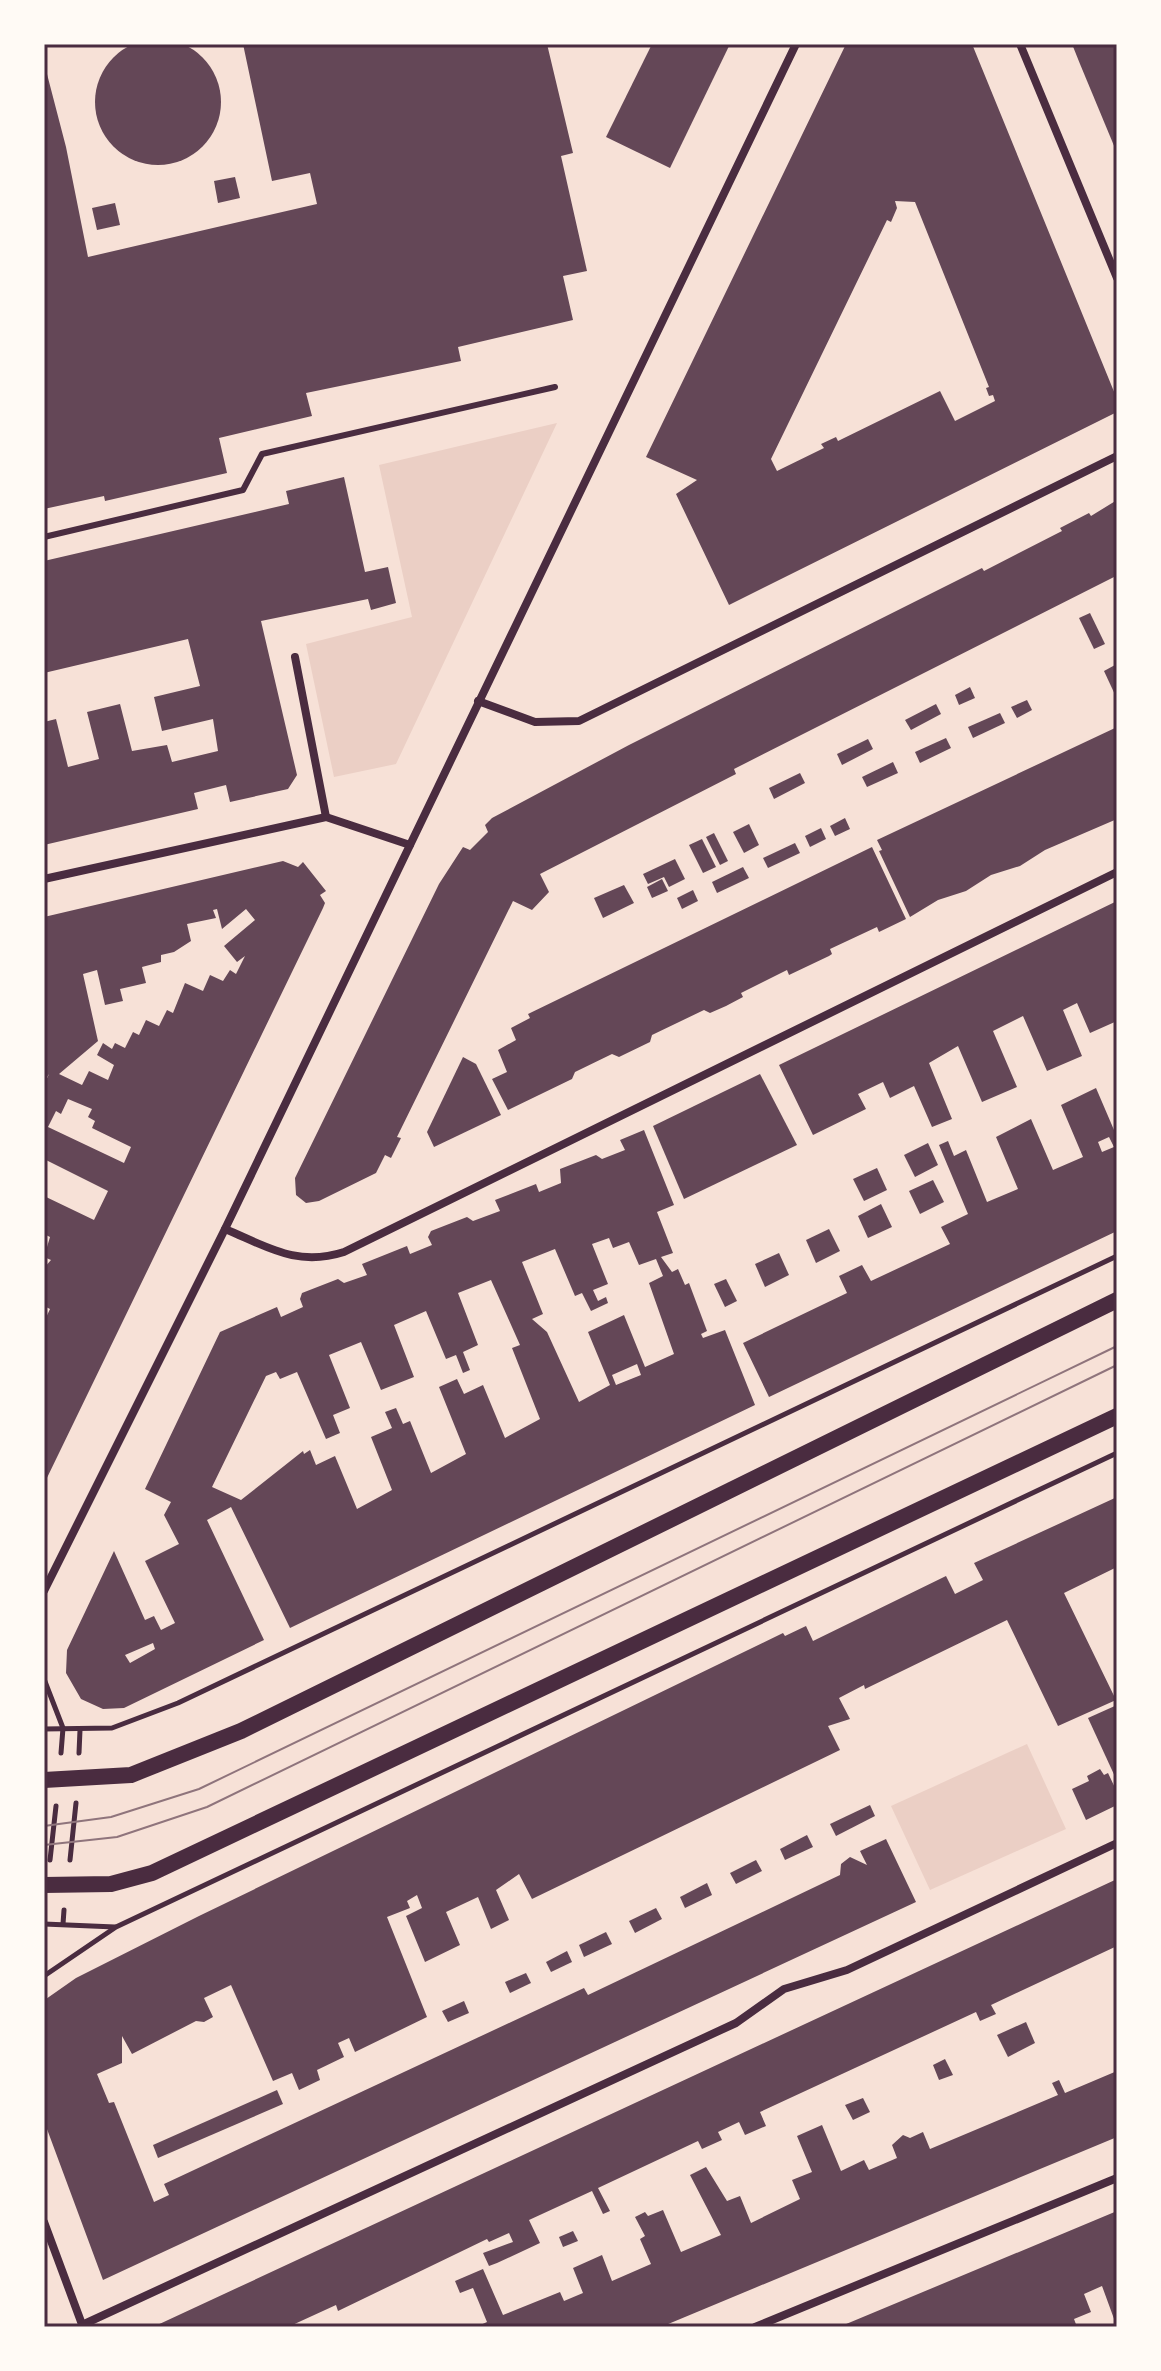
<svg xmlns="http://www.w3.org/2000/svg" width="1161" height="2371" font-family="Cabin,sans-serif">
<rect width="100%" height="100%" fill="#f7e1d7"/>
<g fill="#ebcfc5">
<polygon points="557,423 396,764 334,777 306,644 412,617 379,465"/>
<polygon points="1027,1744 1066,1829 930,1890 891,1806"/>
</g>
<g fill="#644757" fill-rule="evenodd">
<circle cx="158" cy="102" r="63"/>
<polygon points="243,44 547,44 573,153 561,156 587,271 563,276 573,320 458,347 461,361 306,393 312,416 219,438 227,473 105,501 104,496 44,509 44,75 47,74 66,147 88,257 317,204 310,173 272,181"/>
<polygon points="652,44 730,44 670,168 606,137"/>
<path d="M846,44H972L1117,399V412L729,605L676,494L697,480L646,457ZM895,201L915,202L989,387L986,388L989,396L993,395L995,401L955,421L940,391L838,441L836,437L821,444L824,448L777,471L771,459L887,220L891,222L897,208Z"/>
<polygon points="1072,44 1117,44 1117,153 1080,64"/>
<polygon points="235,177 240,198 218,203 214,181"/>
<polygon points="115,203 120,225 97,230 92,208"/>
<polygon points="344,477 365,572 388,567 396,603 371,610 368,599 261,621 297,775 288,789 230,802 226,785 194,793 198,809 44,845 44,722 56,719 68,767 99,759 87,712 120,704 132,751 167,745 172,762 218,751 213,719 162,731 154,697 200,686 188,639 44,673 44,561 289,504 286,491"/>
<polygon points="1117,500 1117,583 1114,577 734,769 736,774 540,874 549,892 532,910 513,901 397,1137 401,1138 391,1158 385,1155 376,1173 319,1201 306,1203 296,1195 295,1178 439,884 463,847 470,850 488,832 485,825 492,818 629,745 982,568 984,571 1062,531 1060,528 1089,513 1091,516"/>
<polygon points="1090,613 1105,644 1094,649 1079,618"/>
<polygon points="1115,665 1117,671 1117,699 1104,671"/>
<polygon points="970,687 975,698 959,705 955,695"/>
<polygon points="1027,700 1032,710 1017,718 1011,707"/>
<polygon points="936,704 941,714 911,730 905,720"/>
<polygon points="1000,713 1005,723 973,738 968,727"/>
<polygon points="1115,728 1117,819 1045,850 1020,866 991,875 966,891 938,900 910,917 879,851 882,850 877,840"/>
<polygon points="946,738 951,748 920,763 915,752"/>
<polygon points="868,739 873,749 842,765 837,754"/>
<polygon points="893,762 898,773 867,787 862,777"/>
<polygon points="800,773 805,783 774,799 769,788"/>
<polygon points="845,818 850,829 835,836 830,826"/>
<polygon points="749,824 759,845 744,853 733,832"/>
<polygon points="821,828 826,839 810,847 805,836"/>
<polygon points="714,833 728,861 720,865 706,837"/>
<polygon points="702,839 716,867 703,873 689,845"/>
<polygon points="795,843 800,853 768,868 763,858"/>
<polygon points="872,847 906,919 879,932 877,927 830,949 832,954 829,956 789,975 787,970 741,993 743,997 726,1006 710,1013 704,1010 652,1035 650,1042 619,1057 612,1054 575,1072 572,1079 508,1110 492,1079 507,1072 498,1050 516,1040 511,1028 530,1018 528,1014"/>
<polygon points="675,859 685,879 669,887 664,877 648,884 643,874"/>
<path d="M283,861L298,867L303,862L326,891L320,895L325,903L323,908L44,1484V1322L50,1309L44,1306V1268L51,1260L44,1257L50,1237L44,1234V1196L94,1220L108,1191L44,1159V1085L49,1074L47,1077L44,1066V917ZM217,909L222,929L246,909L255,920L224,946L237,962L245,956L236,974L230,970L223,981L210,975L203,991L185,983L173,1013L167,1010L159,1026L146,1020L139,1035L133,1032L125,1048L115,1043L112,1049L103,1043L97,1055L114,1065L108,1080L89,1071L82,1085L59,1074L98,1041L83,974L97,970L105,1005L123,1001L120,989L146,983L142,967L161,962V955L174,952L191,941L187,924L216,918L213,910ZM68,1099L92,1109L88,1117L95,1121L92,1128L131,1147L124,1163L48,1127L56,1111L61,1114Z"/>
<polygon points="743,867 749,878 717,893 712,882"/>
<polygon points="662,879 668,891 652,898 647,887"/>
<polygon points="624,885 634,903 603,918 594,898"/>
<polygon points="693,890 698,901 682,909 677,898"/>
<polygon points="1117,901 1117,1021 1090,1033 1077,1003 1063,1010 1082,1056 1047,1071 1023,1016 993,1031 1017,1087 982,1102 958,1046 929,1063 952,1119 932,1127 914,1086 890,1098 883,1082 858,1094 866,1109 813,1135 779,1065"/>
<polygon points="463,1057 476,1064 501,1115 434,1147 427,1132"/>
<polygon points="760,1074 797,1145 684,1199 653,1126"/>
<path d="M1096,1088L1117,1137V1231L769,1397L743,1343L847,1293L839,1276L862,1265L871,1281L950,1244L941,1227L968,1214L939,1145L948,1141L954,1156L966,1150L987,1202L1018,1189L996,1137L1031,1119L1053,1170L1083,1157L1061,1105ZM1109,1137L1114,1147L1102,1152L1098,1142Z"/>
<path d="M644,1130L674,1205L657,1212L673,1253L661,1257L672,1272L678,1269L685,1285L689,1283L707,1331L701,1334L703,1338L725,1330L755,1405L290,1628L231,1507L207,1520L264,1640L124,1708L103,1709L81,1699L66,1673L67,1650L114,1551L145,1620L154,1616L161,1630L175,1623L145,1561L179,1544L164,1515L171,1502L145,1489L220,1332L277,1307L281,1317L303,1307L300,1299L302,1293L338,1279L344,1283L367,1275L362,1264L407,1246L410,1254L432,1245L428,1237L431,1231L467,1217L473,1221L500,1211L495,1200L536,1184L539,1192L561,1183L560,1169L596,1155L602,1159L625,1150L620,1140ZM609,1238L613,1248L629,1242L639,1265L656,1259L663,1276L649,1283L674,1354L645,1367L624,1315L588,1332L610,1385L579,1402L547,1332L532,1319L543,1314L522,1262L555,1249L575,1296L582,1293L591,1311L608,1303L606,1297L598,1301L593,1290L608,1284L592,1244ZM491,1280L520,1345L512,1348L540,1419L505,1438L483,1385L464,1394L457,1379L439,1387L466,1454L431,1473L410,1421L403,1424L396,1408L385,1412L392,1428L371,1437L392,1490L357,1509L335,1456L316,1465L310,1450L304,1454L303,1451L241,1500L212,1487L266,1376L276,1372L280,1379L297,1372L326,1439L340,1433L333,1415L350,1408L329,1355L361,1342L381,1390L414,1377L394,1325L426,1311L446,1359L456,1355L463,1373L470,1370L463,1352L478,1345L458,1293ZM637,1364L641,1375L616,1385L612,1375ZM153,1643L155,1649L130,1663L125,1655Z"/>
<polygon points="928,1143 938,1165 915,1177 904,1155"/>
<polygon points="877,1168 887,1190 864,1201 853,1179"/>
<polygon points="933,1180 944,1202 920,1214 909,1191"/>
<polygon points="881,1204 892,1227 868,1238 858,1216"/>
<polygon points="829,1229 840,1251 816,1263 806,1240"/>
<polygon points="779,1253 789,1275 765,1287 755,1264"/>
<polygon points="726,1279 737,1301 725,1307 714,1284"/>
<polygon points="1117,1497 1117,1567 1064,1593 1116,1700 1058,1726 1007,1620 865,1689 864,1685 839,1698 850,1719 828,1726 840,1750 532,1899 519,1874 496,1890 509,1920 491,1929 478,1897 446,1912 460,1945 425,1962 406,1916 422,1908 417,1895 407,1901 410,1908 387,1917 427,2017 355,2052 349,2038 338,2043 344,2057 317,2070 320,2080 299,2090 292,2073 273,2081 231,1985 204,1998 213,2017 204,2022 196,2021 132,2054 122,2036 122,2063 97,2074 109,2103 114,2102 154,2202 169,2195 164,2184 584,1988 588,1995 840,1875 841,1864 850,1857 867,1865 860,1851 886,1839 916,1902 103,2280 44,2121 46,1999 76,1978 199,1916 783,1633 785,1636 806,1626 813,1641 946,1576 955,1594 983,1580 974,1563"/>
<polygon points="1117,1705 1117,1781 1088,1718"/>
<polygon points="1100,1769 1104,1775 1108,1773 1117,1792 1117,1805 1086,1820 1072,1789 1089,1781 1087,1776"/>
<polygon points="870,1805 875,1816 836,1836 830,1824"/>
<polygon points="807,1835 813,1847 785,1860 780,1849"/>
<polygon points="756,1860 762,1871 736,1884 730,1873"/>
<polygon points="1117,1879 1117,1946 991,2005 996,2014 980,2021 976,2012 760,2112 766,2126 745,2135 739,2122 718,2132 722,2140 702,2149 698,2141 598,2188 610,2211 603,2214 592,2191 529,2220 540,2243 497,2263 489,2266 483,2253 513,2242 509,2233 489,2242 487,2239 338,2311 336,2305 288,2327 153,2327"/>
<polygon points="707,1883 712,1895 685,1908 680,1897"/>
<polygon points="656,1908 662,1919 635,1933 629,1921"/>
<polygon points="606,1932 612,1944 584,1957 579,1945"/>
<polygon points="567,1951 572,1962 551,1972 546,1962"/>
<polygon points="526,1973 531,1983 510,1993 505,1982"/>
<polygon points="464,2001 469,2013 448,2022 442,2011"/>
<polygon points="1026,2022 1035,2043 1008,2057 997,2035"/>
<polygon points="945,2059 953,2075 939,2080 933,2065"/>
<polygon points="1117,2071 1117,2137 661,2327 476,2327 487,2322 473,2288 460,2293 455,2281 483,2269 503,2315 560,2292 564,2301 583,2293 573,2268 602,2255 612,2281 651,2264 640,2239 645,2236 635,2217 645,2212 648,2216 663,2210 681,2252 721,2235 690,2175 706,2167 727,2201 740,2196 751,2223 800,2199 792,2180 812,2172 797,2136 822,2125 841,2171 864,2160 869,2170 897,2158 892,2145 903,2135 910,2138 923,2132 930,2149 1058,2095 1052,2083 1059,2080 1065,2093"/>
<polygon points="277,2090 283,2104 158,2158 153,2145"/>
<polygon points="863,2098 870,2112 853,2120 845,2105"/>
<polygon points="1117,2211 1117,2327 1102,2286 1084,2294 1091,2312 1074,2319 1077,2327 839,2327"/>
<polygon points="573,2231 578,2241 563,2247 559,2237"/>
</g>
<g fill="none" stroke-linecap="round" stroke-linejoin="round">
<g stroke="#4a2c40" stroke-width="5">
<polyline points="44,1679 63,1728 61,1753"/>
<polyline points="44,1729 112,1728 178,1703 1117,1256"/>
<polyline points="79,1753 80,1730"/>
<polyline points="50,1860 56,1806"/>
<polyline points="70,1860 76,1803"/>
<polyline points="44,1924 115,1927"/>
<polyline points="63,1924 64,1910"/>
<polyline points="44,1976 116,1927 1117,1453"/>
</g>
<polyline stroke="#4a2c40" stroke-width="6" points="44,537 243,490 262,454 555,387"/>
<g stroke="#4a2c40" stroke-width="8">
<polyline points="1020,44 1117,278"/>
<polyline points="295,657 326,817"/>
<polyline points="478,701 535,722 579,721 1117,456"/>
<polyline points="44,879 326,817 410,845"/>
<path d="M225,1229C268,1247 297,1267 344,1252L1117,872"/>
<polyline points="44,1591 225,1229 796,44"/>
<polyline points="44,2222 83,2327"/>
<polyline points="82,2325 736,2023 784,1989 847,1970 1117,1843"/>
<polyline points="755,2327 1117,2178"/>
</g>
<g stroke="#4a2c40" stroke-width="16">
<polyline points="44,1780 131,1775 241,1731 1117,1300"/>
<polyline points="44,1885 111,1884 152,1873 1117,1416"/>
</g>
<g stroke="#8f747c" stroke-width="2">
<polyline points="44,1826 111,1817 199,1789 1117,1346"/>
<polyline points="44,1845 117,1837 207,1807 1117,1365"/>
</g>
</g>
<rect width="1161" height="2371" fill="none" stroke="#fffaf5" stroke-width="92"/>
<rect x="46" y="46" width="1069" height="2279" fill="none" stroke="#4a2c40" stroke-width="3"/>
</svg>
